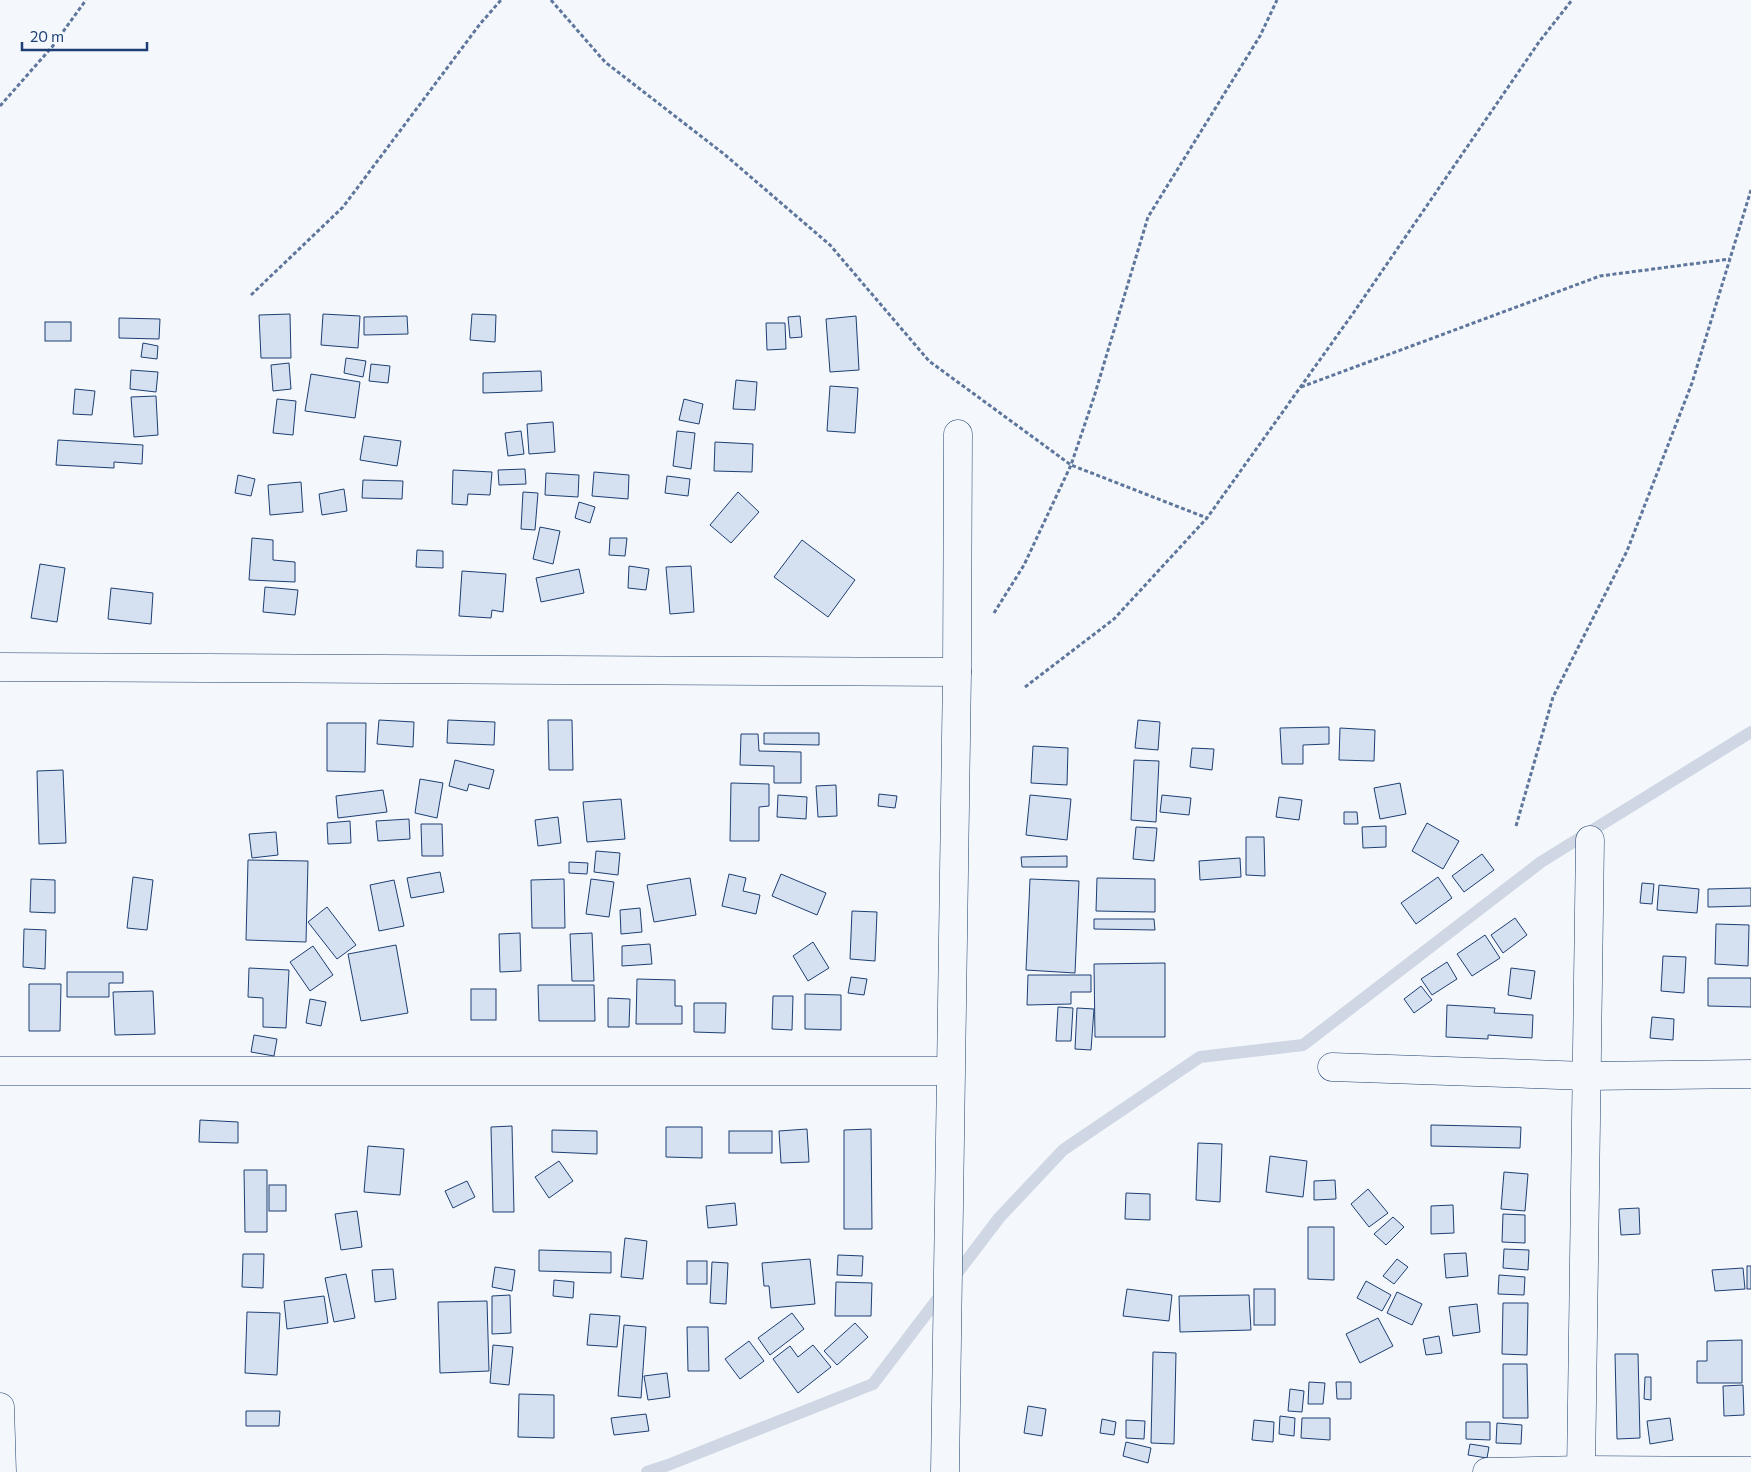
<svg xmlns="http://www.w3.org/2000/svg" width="1751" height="1472" font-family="Commissioner,sans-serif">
<rect width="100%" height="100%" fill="#f4f7fb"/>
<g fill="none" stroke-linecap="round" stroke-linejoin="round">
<polyline stroke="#cfd7e4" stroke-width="12" points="647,1472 668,1465 873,1384 999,1218 1063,1150 1200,1057 1303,1045 1541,862 1751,732"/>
</g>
<g fill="#d5e0f0" stroke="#1d3f73">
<polygon points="290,314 291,358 261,358 259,315"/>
<polygon points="323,314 360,316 358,348 321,345"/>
<polygon points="472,314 496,315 495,342 470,340"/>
<polygon points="407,316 408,334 364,335 364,317"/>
<polygon points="800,316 802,337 790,338 788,317"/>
<polygon points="856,316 859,370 830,372 826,319"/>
<polygon points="119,318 160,319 159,339 119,338"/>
<rect x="45" y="322" width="26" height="19"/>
<polygon points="766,323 785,323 786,349 767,350"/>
<polygon points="143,343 158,346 157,359 141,357"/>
<polygon points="346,358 366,361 363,377 344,373"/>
<polygon points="289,363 291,389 273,391 271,365"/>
<polygon points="371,364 390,366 388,383 369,381"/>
<polygon points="131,370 158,372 156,392 130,389"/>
<polygon points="541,371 542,391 483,393 483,373"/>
<polygon points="311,374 360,382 355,418 305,411"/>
<polygon points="736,380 757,382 755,410 733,409"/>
<polygon points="830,386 858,388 855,433 827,431"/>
<polygon points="75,389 95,391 92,415 73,414"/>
<polygon points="156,396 158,435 134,437 131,397"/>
<polygon points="277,399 296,401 293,435 273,433"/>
<polygon points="684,399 703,404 699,424 679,420"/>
<polygon points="553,422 555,452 529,454 527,424"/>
<polygon points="521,431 524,454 508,456 505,433"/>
<polygon points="677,431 695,433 691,469 673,466"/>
<polygon points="364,436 401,441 397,466 360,460"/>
<polygon points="58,440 143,445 142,464 114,462 114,468 56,465"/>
<polygon points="715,442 753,444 752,472 714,471"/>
<polygon points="525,469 526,484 499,485 498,470"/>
<polygon points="453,470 492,472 490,495 468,494 467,505 452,504"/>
<polygon points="594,472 629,475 628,499 592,496"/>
<polygon points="546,473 579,475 578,497 545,495"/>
<polygon points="238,475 255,479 251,496 235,493"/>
<polygon points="667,476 690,479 688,496 665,493"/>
<polygon points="363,480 403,481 402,499 362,498"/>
<polygon points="301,482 303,512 270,515 268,485"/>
<polygon points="344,489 347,511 322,515 319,494"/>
<polygon points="523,492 538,493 535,530 521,529"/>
<polygon points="738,492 759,512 731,543 710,525"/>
<polygon points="579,502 595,507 590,523 575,518"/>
<polygon points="540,527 560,531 553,564 533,559"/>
<polygon points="252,538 273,540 273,560 295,562 295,582 249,580"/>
<polygon points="610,538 627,538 625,556 609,555"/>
<polygon points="802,540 855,580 828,617 774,577"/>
<polygon points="417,550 443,551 443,568 416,567"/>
<polygon points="40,564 65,568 57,622 31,618"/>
<polygon points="629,566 649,569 646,590 628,588"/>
<polygon points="691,566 694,612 670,614 666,567"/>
<polygon points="579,569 584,593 541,602 536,578"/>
<polygon points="462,571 506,574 503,612 492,610 491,618 459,616"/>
<polygon points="265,587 298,590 295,615 263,612"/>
<polygon points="111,588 153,593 151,624 108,619"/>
<polygon points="379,720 414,722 413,747 377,744"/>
<polygon points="448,720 495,722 494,745 447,743"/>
<polygon points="548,720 572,720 573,770 549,770"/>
<polygon points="1138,720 1160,722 1158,750 1135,748"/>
<polygon points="327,723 366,723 365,772 327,771"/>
<polygon points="1329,727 1329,744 1303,745 1303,764 1282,764 1280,728"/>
<polygon points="1340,728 1375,730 1374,761 1339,760"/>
<polygon points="764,733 819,733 819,745 764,744"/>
<polygon points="741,734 758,734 759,751 801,752 801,783 774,783 774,766 740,765"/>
<polygon points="1033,746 1068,748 1067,785 1031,783"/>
<polygon points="1192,748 1214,749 1212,770 1190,767"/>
<polygon points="455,760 494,770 489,789 469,784 467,791 449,786"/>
<polygon points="1134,760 1159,761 1156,822 1131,820"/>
<polygon points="63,770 66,843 39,844 37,771"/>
<polygon points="420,779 443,783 437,818 415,813"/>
<polygon points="731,783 769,784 769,806 759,807 759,841 730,841"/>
<polygon points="1400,783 1406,814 1380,819 1374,788"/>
<polygon points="836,785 837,816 818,817 816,786"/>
<polygon points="383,790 387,812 338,818 336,796"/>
<polygon points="879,794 897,796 895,808 878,806"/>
<polygon points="778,795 807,797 806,819 777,817"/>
<polygon points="1030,795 1071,799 1067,840 1026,835"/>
<polygon points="1162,795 1191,798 1189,815 1160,812"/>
<polygon points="1279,797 1302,800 1299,820 1276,817"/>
<polygon points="621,799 625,839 587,842 583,802"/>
<polygon points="1344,812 1357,812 1358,824 1344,824"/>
<polygon points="558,817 561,843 538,846 535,820"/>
<polygon points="409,819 410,839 378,841 376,821"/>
<polygon points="350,821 351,843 328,844 327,823"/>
<polygon points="1427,823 1459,841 1443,869 1412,851"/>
<polygon points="421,824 442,824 443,856 422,856"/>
<polygon points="1386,826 1386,847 1363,848 1362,827"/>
<polygon points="1136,827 1157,828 1154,861 1133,859"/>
<polygon points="276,832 278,855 252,858 249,834"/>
<polygon points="1246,837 1264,837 1265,876 1246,875"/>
<polygon points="596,851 620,853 618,875 594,872"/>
<polygon points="1482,854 1494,870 1464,892 1452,876"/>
<polygon points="1067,856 1067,867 1022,867 1021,857"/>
<polygon points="1240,858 1241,877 1200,880 1199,861"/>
<polygon points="248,860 308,861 306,942 246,940"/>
<polygon points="569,862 588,863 587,874 569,873"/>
<polygon points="440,872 444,892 411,898 407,878"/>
<polygon points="729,874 746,878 743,891 760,895 756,914 722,906"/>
<polygon points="781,874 826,893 817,915 772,896"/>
<polygon points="133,877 153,880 147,930 127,928"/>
<polygon points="1438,877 1452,898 1416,924 1401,903"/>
<polygon points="690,878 696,915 654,922 647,885"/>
<polygon points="1097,878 1155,879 1155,912 1096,911"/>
<polygon points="31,879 55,880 55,913 30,912"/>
<polygon points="564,879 565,928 532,928 531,880"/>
<polygon points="591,879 614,882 609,917 586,914"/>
<polygon points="1030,879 1079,881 1075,973 1026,970"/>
<polygon points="394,880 404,926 379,931 370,885"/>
<polygon points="1642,883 1654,884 1652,904 1640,903"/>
<polygon points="1659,885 1699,889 1697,913 1657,910"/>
<polygon points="1751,888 1751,906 1708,907 1708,889"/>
<polygon points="327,907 356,945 337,959 308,922"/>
<polygon points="640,908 642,932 621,934 620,910"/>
<polygon points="852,911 877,912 875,961 850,959"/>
<polygon points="1515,918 1527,935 1503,953 1491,935"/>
<polygon points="1094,919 1154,919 1155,930 1094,929"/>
<polygon points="1716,924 1749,925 1748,966 1715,964"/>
<polygon points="24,929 46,930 45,969 23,967"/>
<polygon points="520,933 521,971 500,972 499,934"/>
<polygon points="592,933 594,981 572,981 570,934"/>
<polygon points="1485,935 1500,958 1472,976 1457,954"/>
<polygon points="813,942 829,968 808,981 793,956"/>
<polygon points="650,944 652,964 622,966 622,946"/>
<polygon points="396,945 408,1013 361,1021 348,954"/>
<polygon points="313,946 333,975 310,991 290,962"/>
<polygon points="1663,956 1686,957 1684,993 1661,991"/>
<polygon points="1447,962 1457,979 1432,995 1421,979"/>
<polygon points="1165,963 1165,1037 1095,1037 1094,964"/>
<polygon points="249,968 289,970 286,1028 263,1027 263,998 248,997"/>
<polygon points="1511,968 1535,971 1531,999 1508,995"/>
<polygon points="67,972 123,972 123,983 109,983 109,997 67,997"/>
<polygon points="1028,975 1091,975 1091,992 1071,992 1071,1004 1027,1005"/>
<polygon points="851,977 867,979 864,995 848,993"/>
<polygon points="1708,978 1751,978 1751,1007 1708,1006"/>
<polygon points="637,979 675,980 675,1006 682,1006 682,1024 636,1024"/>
<polygon points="29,984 61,984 60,1031 29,1031"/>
<polygon points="538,985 594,985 595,1021 539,1021"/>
<polygon points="1421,986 1432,1000 1414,1013 1404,999"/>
<rect x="471" y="989" width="25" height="31"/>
<polygon points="153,991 155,1034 115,1035 113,992"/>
<polygon points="805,994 841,995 841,1030 805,1029"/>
<polygon points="773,996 793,996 792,1030 772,1029"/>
<polygon points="608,998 630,999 629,1027 608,1027"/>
<polygon points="310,999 326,1002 321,1026 306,1023"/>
<polygon points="694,1003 726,1003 725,1033 694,1032"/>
<polygon points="1447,1005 1495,1008 1494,1013 1533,1015 1532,1038 1488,1035 1488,1039 1446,1037"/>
<polygon points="1058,1007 1073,1008 1071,1041 1056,1041"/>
<polygon points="1077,1008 1094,1009 1091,1050 1075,1049"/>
<polygon points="1652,1017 1674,1019 1673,1040 1650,1038"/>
<polygon points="254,1035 277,1039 274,1056 251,1052"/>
<polygon points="200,1120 238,1122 238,1143 199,1142"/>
<polygon points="1431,1125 1521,1127 1520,1148 1431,1146"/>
<polygon points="512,1126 514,1212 493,1212 491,1127"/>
<polygon points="666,1127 702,1127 702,1158 666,1157"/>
<polygon points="807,1129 809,1162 781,1163 779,1131"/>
<polygon points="871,1129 872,1229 844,1229 844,1130"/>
<polygon points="552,1130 597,1131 597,1154 552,1152"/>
<rect x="729" y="1131" width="43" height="22"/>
<polygon points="1198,1143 1222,1144 1220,1202 1196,1200"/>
<polygon points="368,1146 404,1149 400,1195 364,1192"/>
<polygon points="1270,1156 1307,1161 1303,1197 1266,1192"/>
<polygon points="559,1161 573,1181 549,1198 535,1177"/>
<polygon points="244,1170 267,1170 267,1232 245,1232"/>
<polygon points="1504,1172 1528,1174 1525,1211 1501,1209"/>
<polygon points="1335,1180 1336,1199 1314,1200 1314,1181"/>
<polygon points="467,1181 475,1197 453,1208 445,1191"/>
<rect x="269" y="1185" width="17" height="26"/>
<polygon points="1368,1189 1388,1213 1369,1227 1351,1204"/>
<polygon points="1126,1193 1150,1194 1150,1220 1125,1219"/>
<polygon points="735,1203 737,1225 708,1228 706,1206"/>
<polygon points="1453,1205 1454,1233 1431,1234 1431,1206"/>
<polygon points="1639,1208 1640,1234 1621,1235 1619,1209"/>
<polygon points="357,1211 362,1247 341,1250 335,1214"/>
<polygon points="1503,1214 1525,1215 1525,1243 1502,1242"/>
<polygon points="1393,1217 1404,1227 1386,1245 1374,1234"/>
<polygon points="1308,1227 1334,1227 1334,1280 1308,1279"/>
<polygon points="625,1238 647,1241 643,1279 621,1277"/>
<polygon points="1504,1249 1529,1250 1528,1270 1503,1268"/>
<polygon points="539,1250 611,1252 611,1273 539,1271"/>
<polygon points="1466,1253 1468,1276 1446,1278 1444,1254"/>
<polygon points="243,1254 264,1254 263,1288 242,1287"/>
<polygon points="838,1255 863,1256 862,1276 837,1275"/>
<polygon points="810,1259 815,1304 771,1308 769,1286 764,1286 762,1263"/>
<polygon points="1397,1259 1408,1267 1394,1284 1383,1276"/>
<rect x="687" y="1261" width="20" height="23"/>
<polygon points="712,1262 728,1263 726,1304 710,1303"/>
<rect x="1747" y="1266" width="4" height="23"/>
<polygon points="495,1267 515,1270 512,1291 492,1287"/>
<polygon points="1743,1268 1745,1289 1715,1291 1712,1270"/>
<polygon points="393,1269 396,1299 375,1302 372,1270"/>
<polygon points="346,1274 355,1318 334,1322 325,1278"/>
<polygon points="1499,1275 1525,1277 1524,1295 1498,1294"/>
<polygon points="554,1280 574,1282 573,1298 553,1296"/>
<polygon points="1366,1281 1391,1295 1382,1311 1357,1298"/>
<polygon points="836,1282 872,1283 871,1316 835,1316"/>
<polygon points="1127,1289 1172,1295 1169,1321 1123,1316"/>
<rect x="1254" y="1289" width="21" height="36"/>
<polygon points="1397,1292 1422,1304 1412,1325 1387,1313"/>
<polygon points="510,1295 511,1333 492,1334 492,1296"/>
<polygon points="1249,1295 1251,1330 1180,1332 1179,1296"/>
<polygon points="324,1296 328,1323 287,1329 284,1301"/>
<polygon points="487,1301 489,1371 440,1373 438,1302"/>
<polygon points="1503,1303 1528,1303 1527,1355 1502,1354"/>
<polygon points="1477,1304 1480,1332 1453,1336 1449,1307"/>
<polygon points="247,1312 280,1313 277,1375 245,1373"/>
<polygon points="792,1313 804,1329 770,1355 758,1338"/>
<polygon points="590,1314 620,1316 617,1347 587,1345"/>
<polygon points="1378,1318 1393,1346 1360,1363 1346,1334"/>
<polygon points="855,1323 868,1337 837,1365 824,1351"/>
<polygon points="624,1325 646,1327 641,1398 618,1396"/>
<polygon points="687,1327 708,1327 709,1371 688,1371"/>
<polygon points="1439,1336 1442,1353 1426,1355 1423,1339"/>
<polygon points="1742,1340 1742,1383 1697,1383 1697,1361 1707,1361 1707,1341"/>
<polygon points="749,1341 764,1361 740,1379 725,1359"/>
<polygon points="493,1345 513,1347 509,1385 490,1383"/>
<polygon points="813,1345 831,1367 798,1393 773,1359 790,1346 798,1357"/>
<polygon points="1153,1352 1176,1353 1174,1444 1151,1443"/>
<polygon points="1615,1354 1638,1354 1640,1438 1617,1439"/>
<polygon points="1503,1364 1527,1364 1528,1418 1503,1418"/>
<polygon points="667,1373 670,1397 648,1400 644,1376"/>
<polygon points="1645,1377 1651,1377 1651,1400 1644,1399"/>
<polygon points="1309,1382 1325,1383 1323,1404 1308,1404"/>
<polygon points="1336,1382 1351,1382 1351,1399 1337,1399"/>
<polygon points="1743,1385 1744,1415 1724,1416 1723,1386"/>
<polygon points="1290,1389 1304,1391 1302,1412 1288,1411"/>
<polygon points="519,1394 554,1395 554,1438 518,1437"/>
<polygon points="1028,1406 1046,1409 1042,1436 1024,1433"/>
<polygon points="246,1411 280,1411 279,1426 246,1426"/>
<polygon points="646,1414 649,1431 614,1435 611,1418"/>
<polygon points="1280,1416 1295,1418 1294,1436 1279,1434"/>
<polygon points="1302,1418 1330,1418 1330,1440 1301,1438"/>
<polygon points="1670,1418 1673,1440 1650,1444 1647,1421"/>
<polygon points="1102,1419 1116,1422 1114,1435 1100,1433"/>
<polygon points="1126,1420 1145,1421 1144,1439 1126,1438"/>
<polygon points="1254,1420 1274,1422 1273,1442 1252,1440"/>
<polygon points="1466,1422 1490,1422 1490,1440 1466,1439"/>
<polygon points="1497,1423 1522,1425 1521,1444 1496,1443"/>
<polygon points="1126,1442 1151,1448 1148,1463 1123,1456"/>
<polygon points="1470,1444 1489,1447 1487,1458 1468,1455"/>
</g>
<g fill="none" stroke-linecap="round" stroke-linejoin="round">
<defs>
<g id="minor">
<polyline points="0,667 957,672"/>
<polyline points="1332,1067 1587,1076 1751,1074"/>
<polyline points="0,1071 950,1071"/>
<polyline points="0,1407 2,1472"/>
<polyline points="945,1472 957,672 958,434"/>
<polyline points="1487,1472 1581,1470 1751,1471"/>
<polyline points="1581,1472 1590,840"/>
</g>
</defs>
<use href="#minor" stroke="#1d3f73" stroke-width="29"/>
<g stroke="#5e769c" stroke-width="3" stroke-dasharray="4 2.5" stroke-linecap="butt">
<polyline points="551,0 605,62 724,154 830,245 929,361 1071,465 1207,518"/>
<polyline points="0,106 52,47 86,0"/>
<polyline points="251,295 343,207 480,24 501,0"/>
<polyline points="1301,387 1600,276 1730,259"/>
<polyline points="994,613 1024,565 1071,465 1094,397 1148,217 1260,36 1277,0"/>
<polyline points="1025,687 1114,619 1207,518 1354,312 1539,42 1572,0"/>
<polyline points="1516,826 1553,697 1627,551 1692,383 1751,190"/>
</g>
<use href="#minor" stroke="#f4f7fb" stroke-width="28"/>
</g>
<path d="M22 42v8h125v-8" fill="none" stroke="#1d3f73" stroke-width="2.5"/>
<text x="30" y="42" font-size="15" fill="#1d3f73" stroke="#f4f7fb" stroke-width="4" paint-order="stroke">20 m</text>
</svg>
